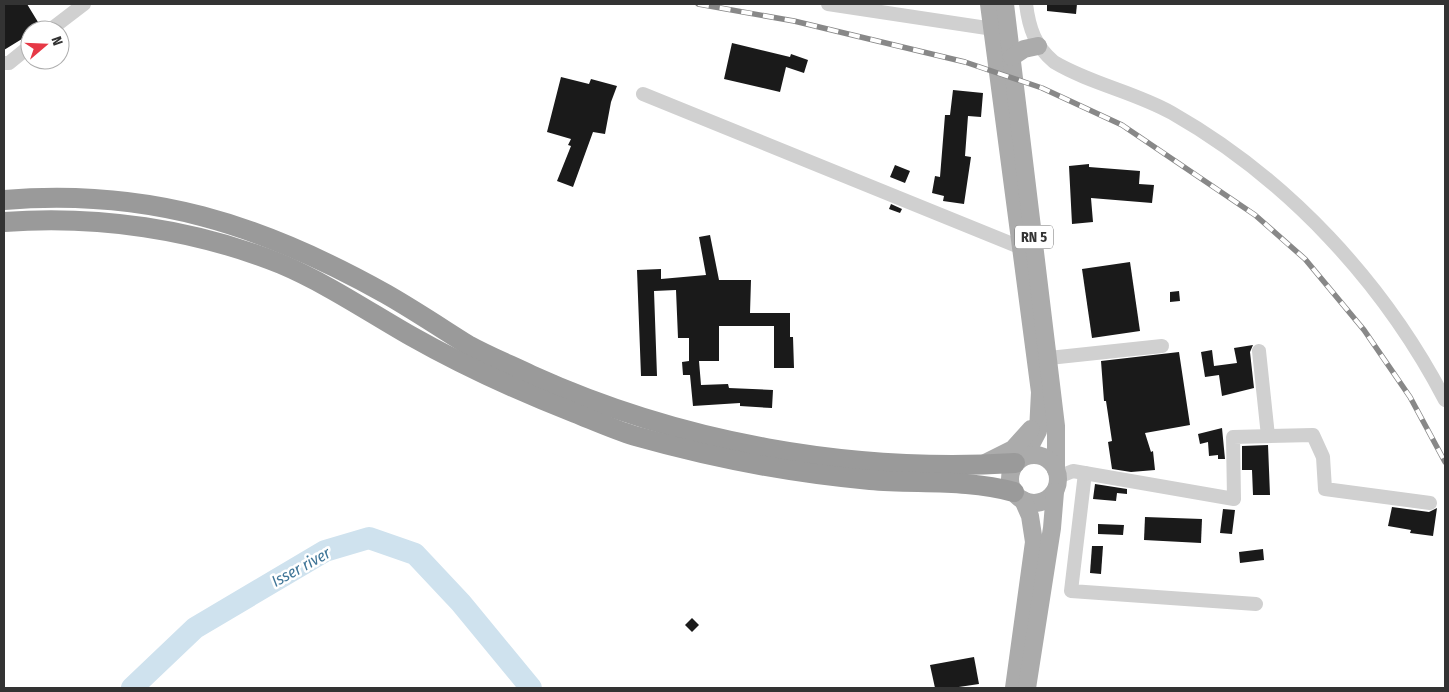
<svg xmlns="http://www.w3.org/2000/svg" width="1449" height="692" font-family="'Fira Sans Condensed',sans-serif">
<rect width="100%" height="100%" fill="#fff"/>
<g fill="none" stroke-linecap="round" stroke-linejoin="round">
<polyline stroke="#cfe2ee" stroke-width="22" points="132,688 195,628 325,551 369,538 415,554 461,603 531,688"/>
</g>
<g fill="#1a1a1a">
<polygon points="4,4 27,4 41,27 30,30 30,34 4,50"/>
<polygon points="1047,4 1077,4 1076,14 1047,11"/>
<polygon points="732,43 790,57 791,54 808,60 804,73 786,67 780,92 724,79"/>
<polygon points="561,77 589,84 591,79 617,86 611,102 605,134 593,132 573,187 557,181 571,146 568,145 571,139 547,132"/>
<polygon points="953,90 983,93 981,117 968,116 965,156 971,157 964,204 943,201 944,196 932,193 935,176 940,177 945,115 950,115"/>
<polygon points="1089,164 1089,167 1140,171 1139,184 1154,185 1152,203 1091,198 1093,222 1072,224 1069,166"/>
<polygon points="895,165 910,171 905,183 890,177"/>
<polygon points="891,204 902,209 900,213 889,209"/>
<polygon points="710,235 719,280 751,280 750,313 790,313 790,337 793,337 794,368 774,368 774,326 719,326 719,361 699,361 701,385 728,384 729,388 773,390 772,408 740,406 740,403 693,406 690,375 683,375 682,362 689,361 689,338 678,338 676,290 654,291 657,376 641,376 637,270 661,269 661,279 706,275 699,237"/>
<polygon points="1130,262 1140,331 1092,338 1082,269"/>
<polygon points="1179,291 1180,301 1170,302 1170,292"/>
<polygon points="1253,345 1250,352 1254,388 1222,396 1219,375 1205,377 1201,352 1212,350 1214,366 1237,363 1234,348"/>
<polygon points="1179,352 1190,425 1145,433 1151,452 1153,451 1155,470 1131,472 1112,469 1108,442 1112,441 1106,401 1104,401 1101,361"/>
<polygon points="1222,428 1225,459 1218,459 1218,455 1209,456 1208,442 1200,444 1198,434"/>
<polygon points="1268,445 1270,495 1253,495 1252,470 1242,470 1242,446"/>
<polygon points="1095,484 1127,489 1127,494 1117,493 1116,501 1093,499"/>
<polygon points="1392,507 1429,512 1437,508 1433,536 1410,533 1411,530 1388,526"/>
<polygon points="1223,509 1235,510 1232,534 1220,533"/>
<polygon points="1145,517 1202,519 1201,543 1144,540"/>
<polygon points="1098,524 1124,525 1123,535 1098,534"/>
<polygon points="1092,546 1103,546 1101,574 1090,573"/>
<polygon points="1263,549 1264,560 1240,563 1239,552"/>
<polygon points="692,618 699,625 692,632 685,625"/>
<polygon points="974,657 979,684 952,688 935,688 930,665"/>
</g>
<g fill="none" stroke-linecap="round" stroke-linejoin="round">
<g stroke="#d0d0d0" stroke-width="14">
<polyline points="828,4 1000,30"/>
<path d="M1026,4C1029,28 1035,46 1054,62C1091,84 1135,92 1172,113C1288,179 1384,283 1445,400"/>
<polyline points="50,30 84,4"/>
<polyline points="4,63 9,63 30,46"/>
<polyline points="643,94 1022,248"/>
<polyline points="1259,351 1268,436"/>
<polyline points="1049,358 1162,346"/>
<polyline points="1085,473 1071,591 1256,604"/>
<polyline points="1058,477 1073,471 1234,499 1233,437 1313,435 1323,457 1325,489 1430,503"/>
</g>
<g stroke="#ababab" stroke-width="18">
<polyline points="989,4 1040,392 1038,431 1025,456"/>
<polyline points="1005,4 1056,426 1056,470"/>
<polyline points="1012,57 1024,49 1038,46"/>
<circle cx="1034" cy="479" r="24"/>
<polyline points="985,463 1013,449 1031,429"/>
<polyline points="1014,688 1034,542 1030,516 1023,500"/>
<polyline points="1027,688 1052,528 1055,492"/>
</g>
<g stroke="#9a9a9a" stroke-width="20">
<path d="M4,200C148,188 261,224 386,294C414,310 441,328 468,345C488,356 510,365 531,375C681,443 850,473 1015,463"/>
<path d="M4,222C97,215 194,229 281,264C326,283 369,312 411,336C464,366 519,391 575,413C595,421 615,430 635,436C713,458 790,473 870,480C918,484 967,479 1014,492"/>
</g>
<defs>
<polyline id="rail" points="698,4 794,21 965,62 1042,88 1122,125 1255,215 1305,259 1364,330 1410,397 1445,462"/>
</defs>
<use href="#rail" stroke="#888" stroke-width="5.5"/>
<use href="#rail" stroke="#fff" stroke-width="4" stroke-dasharray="11" stroke-linecap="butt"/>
</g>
<g text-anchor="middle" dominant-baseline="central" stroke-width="5" stroke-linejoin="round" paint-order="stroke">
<rect fill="#fff" stroke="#707070" stroke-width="1" x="1015" y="225.5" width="38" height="23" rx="4"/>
<g font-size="14" font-weight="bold" fill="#333">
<text x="1034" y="237">RN 5</text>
</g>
<g font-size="16" font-style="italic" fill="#3f7597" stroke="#fff">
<text transform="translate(301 567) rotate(-29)">Isser river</text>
</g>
</g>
<rect width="1449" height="692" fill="none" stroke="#333333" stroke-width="10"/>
<g transform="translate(45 45) rotate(71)"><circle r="24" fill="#ffffff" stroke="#adadad"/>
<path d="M0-4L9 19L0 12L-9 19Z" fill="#e63946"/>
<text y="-8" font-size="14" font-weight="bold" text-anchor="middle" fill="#333333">N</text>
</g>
</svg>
